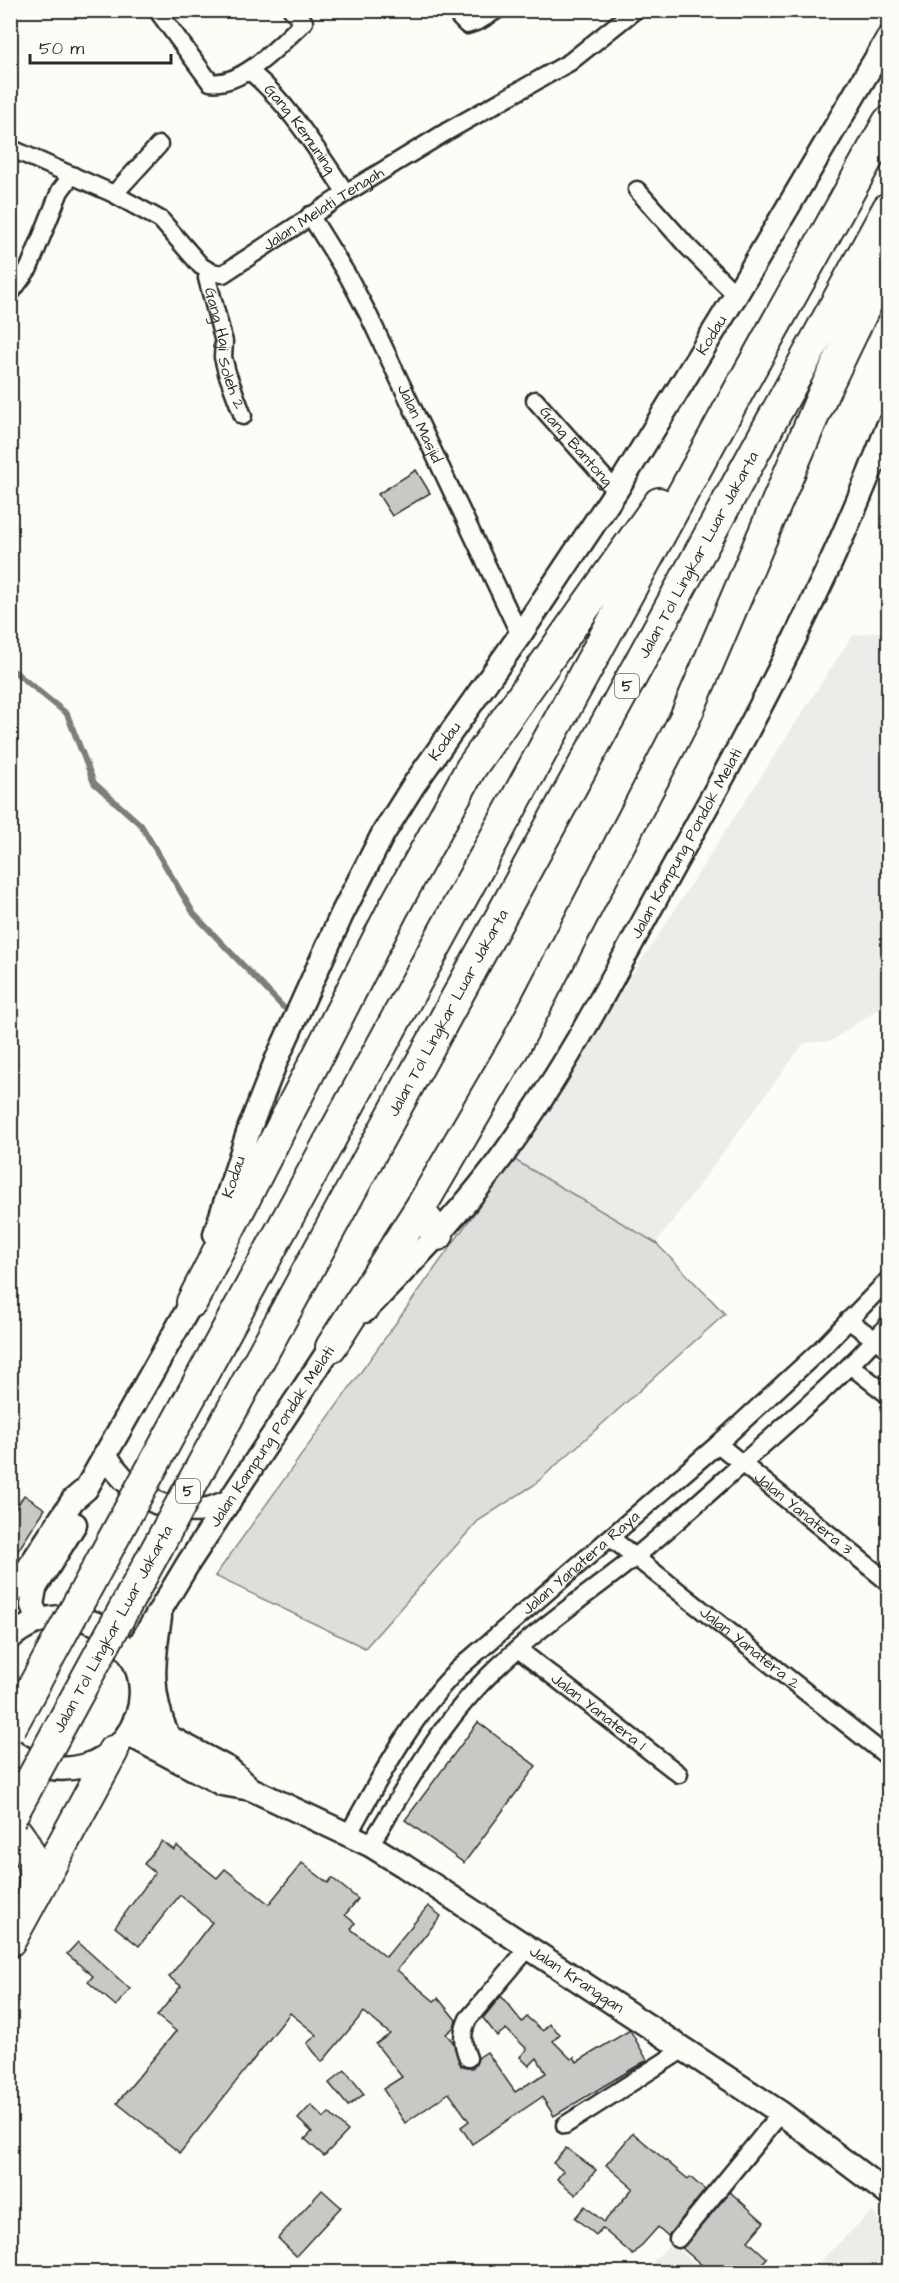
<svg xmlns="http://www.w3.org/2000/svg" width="899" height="2283" font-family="'Architects Daughter',sans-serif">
<rect width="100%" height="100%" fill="#fdfcf7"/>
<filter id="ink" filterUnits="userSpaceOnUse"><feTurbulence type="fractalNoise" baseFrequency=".0167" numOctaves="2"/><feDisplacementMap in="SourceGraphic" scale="12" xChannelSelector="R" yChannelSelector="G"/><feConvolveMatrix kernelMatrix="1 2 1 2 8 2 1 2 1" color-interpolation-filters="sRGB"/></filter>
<g filter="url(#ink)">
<g fill="#edece8">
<polygon points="888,630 888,1002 831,1041 804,1043 656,1243 513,1159 852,636"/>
<polygon points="872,2211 888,2232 888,2272 809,2272"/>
<polygon points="671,2243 705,2272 643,2272"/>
</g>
<polygon fill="#dfdeda" stroke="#858482" stroke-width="1.5" points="513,1159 656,1243 725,1314 534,1485 478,1521 365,1648 215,1576"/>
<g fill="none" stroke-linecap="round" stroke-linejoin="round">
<polyline stroke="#7e7d7b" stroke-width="6" points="10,668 67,714 94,783 141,825 194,914 283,1007"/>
</g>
<g fill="#c9c8c4" stroke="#2b2b2b" stroke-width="1.5">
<polygon points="416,470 430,493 392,516 378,494"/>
<polygon points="24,1495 45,1509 10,1563 10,1517"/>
<polygon points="478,1722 536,1766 464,1863 405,1820"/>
<polygon points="162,1841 174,1850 177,1846 217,1878 225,1869 269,1904 302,1863 328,1883 332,1878 358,1899 345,1915 355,1923 351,1929 386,1957 428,1906 441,1916 397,1970 434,2001 438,1998 456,2020 454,2027 446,2034 453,2042 461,2066 467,2068 472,2068 476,2064 478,2058 487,2052 515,2092 546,2073 537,2058 529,2066 520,2057 527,2049 506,2029 497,2036 483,2018 501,1996 522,2022 527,2017 543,2031 549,2024 560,2034 553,2041 571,2059 574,2057 577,2062 630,2030 647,2060 554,2116 542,2097 472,2144 461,2127 469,2121 449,2093 405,2123 383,2089 402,2077 376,2044 390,2034 364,2012 322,2062 307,2043 317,2035 290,2013 180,2153 117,2103 176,2031 157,2016 181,1986 169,1977 212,1922 180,1895 139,1946 115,1927 155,1873 144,1864"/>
<polygon points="78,1942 130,1989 116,2006 88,1982 93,1976 67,1954"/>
<polygon points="345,2070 364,2094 348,2106 329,2083"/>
<polygon points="311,2105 324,2118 329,2113 348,2131 324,2156 305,2139 312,2132 298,2119"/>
<polygon points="633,2133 688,2179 690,2177 705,2190 668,2236 658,2227 633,2255 602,2228 596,2235 575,2218 585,2206 604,2222 633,2188 606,2165"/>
<polygon points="566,2148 596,2170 576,2195 557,2179 563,2171 553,2163"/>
<polygon points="322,2190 341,2207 296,2256 278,2238"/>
<polygon points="730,2192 764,2222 748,2241 767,2258 755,2271 746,2263 738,2272 710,2272 682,2248"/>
</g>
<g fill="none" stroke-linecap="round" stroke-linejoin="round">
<defs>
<g id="street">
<path d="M157,10L210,82C243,87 282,42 304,22L292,10"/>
<polyline points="456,10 460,18 467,25 479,21 497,10"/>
<path id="s1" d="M246,73H252C290,105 318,152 346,193"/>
<path id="s2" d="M10,148L114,194L161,220L201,266L211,272L223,274L346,193L446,132L570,62L635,10"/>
<polyline points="637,190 686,245 736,295"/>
<polyline points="114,194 159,145"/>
<path id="s3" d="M310,215L349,278L368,314L520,635"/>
<path id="s4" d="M211,272L207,278L224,342L223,357L227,373L243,416"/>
<polyline points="10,294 29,268 60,191 72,175"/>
<path id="s5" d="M535,400L616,491"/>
<polyline points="848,1320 888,1349"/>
<polyline points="851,1366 888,1395"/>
<path id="s6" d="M718,1444L888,1582"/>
<path id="s7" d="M611,1538L888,1757"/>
<path id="s8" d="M518,1649L679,1774"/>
<path id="s9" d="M348,1835C380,1777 411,1718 457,1670L718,1444L820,1350L888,1280"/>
<path d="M370,1845C403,1792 434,1734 477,1688C523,1638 581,1600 634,1558C678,1522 721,1482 764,1444C807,1406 850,1368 888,1325"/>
<path d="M468,2058C462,2043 461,2034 468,2019L529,1947"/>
<polyline points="565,2125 684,2049"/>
<polyline points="678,2239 781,2113"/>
</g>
<g id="secondary">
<path id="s10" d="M215,1234L250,1127L276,1061L342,914L383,834L413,786L520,635L616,491L736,295L888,38"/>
<path id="s11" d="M365,1311C414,1260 465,1209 506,1151C574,1057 626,952 682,851C759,714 832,573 888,426"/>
<path d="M105,1454C124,1487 162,1516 204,1510C212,1509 222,1504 230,1501"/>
<polyline points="10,1596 73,1500 86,1489 192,1302 197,1288"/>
<path d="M160,1617C153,1662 149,1693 168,1736"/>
<polyline points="39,1620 32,1605 35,1588 75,1524"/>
<path d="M10,1638C85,1575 180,1667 124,1739C113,1752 99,1762 83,1766C56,1773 31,1766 10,1748"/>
<path id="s12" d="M132,1657L189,1562L331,1347L340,1337"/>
<polyline points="135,1719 229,1769 251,1789"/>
<path id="s13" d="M128,1734L222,1784L251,1789L370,1845L404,1866L781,2113L888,2194"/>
</g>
<g id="highway">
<polyline points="329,1142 738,392 888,122"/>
<path id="s14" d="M366,1163L888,208"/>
<polyline points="438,1235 423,1215 422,1205 515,1046 685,718 823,394 888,259"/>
<polyline points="192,1302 393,909 471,768 659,503"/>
<polyline points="331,1347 422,1205"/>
<path d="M10,1825C31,1845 38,1871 32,1899"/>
<polyline points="10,1941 113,1751"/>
</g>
</defs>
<use href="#street" stroke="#2b2b2b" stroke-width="21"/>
<use href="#secondary" stroke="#2b2b2b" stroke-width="27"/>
<use href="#highway" stroke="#2b2b2b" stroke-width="34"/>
<use href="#street" stroke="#fdfcf7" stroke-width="16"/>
<use href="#secondary" stroke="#fdfcf7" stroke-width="22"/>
<use href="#highway" stroke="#fdfcf7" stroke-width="30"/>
<defs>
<g id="highway-bridge">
<polyline points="10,1729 329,1142"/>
<path id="s15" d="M10,1819L366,1163"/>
</g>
</defs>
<use href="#highway-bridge" stroke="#2b2b2b" stroke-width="34" stroke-linecap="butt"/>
<use href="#highway-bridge" stroke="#fdfcf7" stroke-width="30"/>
</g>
</g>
<g text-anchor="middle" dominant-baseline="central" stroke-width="5" stroke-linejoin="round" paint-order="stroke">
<g fill="#fdfcf7" stroke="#6a6a68" stroke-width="1.5">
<rect x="615" y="674" width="24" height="24" rx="4.5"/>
<rect x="176" y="1479" width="24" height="24" rx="4.5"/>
</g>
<g font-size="15" font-weight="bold" fill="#2b2b2b">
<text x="627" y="686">5</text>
<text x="188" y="1491">5</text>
</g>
<g font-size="16" fill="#2b2b2b" stroke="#fdfcf7">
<text stroke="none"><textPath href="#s1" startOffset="80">Gang Kemuning</textPath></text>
<text stroke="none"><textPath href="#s2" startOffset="372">Jalan Melati Tengah</textPath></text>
<text stroke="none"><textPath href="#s10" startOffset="1032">Kodau</textPath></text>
<text stroke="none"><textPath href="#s4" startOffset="80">Gang Haji Soleh 2</textPath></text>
<text stroke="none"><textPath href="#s3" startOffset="236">Jalan Masjid</textPath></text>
<text stroke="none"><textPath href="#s5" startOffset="62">Gang Bantong</textPath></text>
<text stroke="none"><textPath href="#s14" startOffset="693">Jalan Tol Lingkar Luar Jakarta</textPath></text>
<text stroke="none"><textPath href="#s10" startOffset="546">Kodau</textPath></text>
<text stroke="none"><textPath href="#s11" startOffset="570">Jalan Kampung Pondok Melati</textPath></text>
<text stroke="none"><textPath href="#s14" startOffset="171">Jalan Tol Lingkar Luar Jakarta</textPath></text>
<text stroke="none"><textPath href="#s10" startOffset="60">Kodau</textPath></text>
<text stroke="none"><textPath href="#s12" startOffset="261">Jalan Kampung Pondak Melati</textPath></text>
<text stroke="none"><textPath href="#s6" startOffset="110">Jalan Yanatera 3</textPath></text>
<text stroke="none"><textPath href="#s9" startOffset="362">Jalan Yanatera Raya</textPath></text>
<text stroke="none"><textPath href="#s15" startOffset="216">Jalan Tol Lingkar Luar Jakarta</textPath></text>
<text stroke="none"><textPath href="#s7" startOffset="177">Jalan Yanatera 2</textPath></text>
<text stroke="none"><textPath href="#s8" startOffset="102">Jalan Yanatera 1</textPath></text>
<text stroke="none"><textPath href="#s13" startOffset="514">Jalan Kranggan</textPath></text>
</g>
</g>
<rect width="899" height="2283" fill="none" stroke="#fdfcf7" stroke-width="36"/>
<rect x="18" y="18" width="863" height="2247" fill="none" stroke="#2b2b2b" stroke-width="2" filter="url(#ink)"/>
<path d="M30 54v9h141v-9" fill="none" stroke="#2b2b2b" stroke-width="3"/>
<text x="39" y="54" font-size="18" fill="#2b2b2b" stroke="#fdfcf7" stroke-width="4.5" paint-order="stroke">50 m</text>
</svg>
